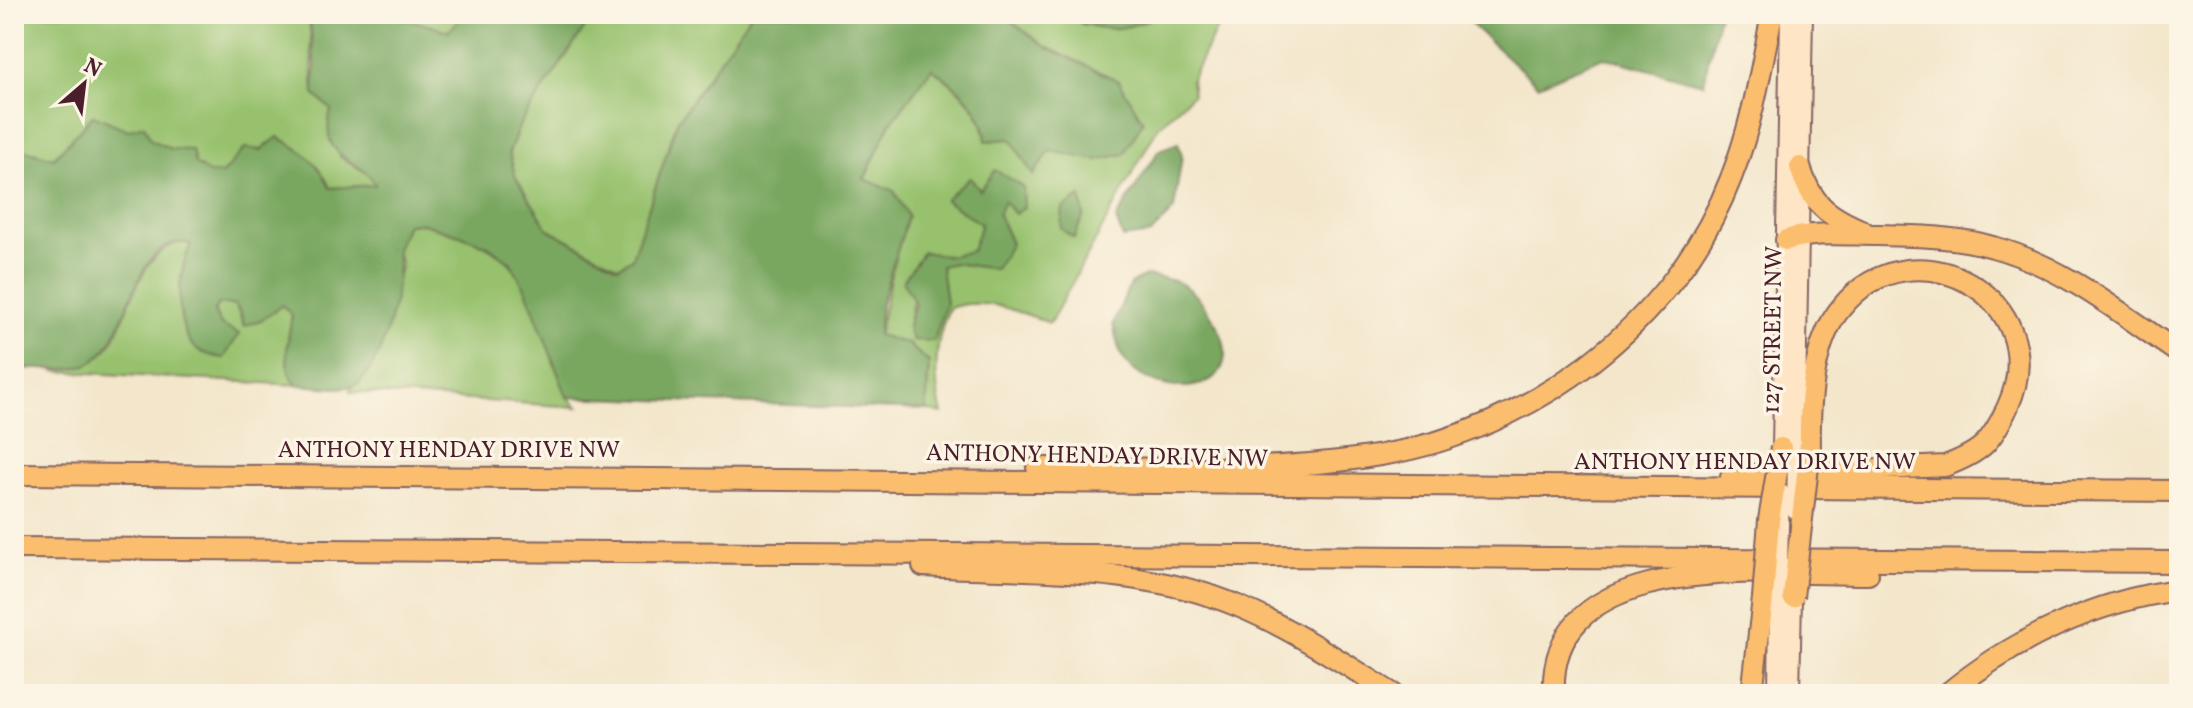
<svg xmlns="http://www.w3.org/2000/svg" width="2193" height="708" font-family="Vollkorn,serif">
<rect width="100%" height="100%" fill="#fcf5e5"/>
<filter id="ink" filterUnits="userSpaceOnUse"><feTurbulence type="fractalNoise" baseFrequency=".0125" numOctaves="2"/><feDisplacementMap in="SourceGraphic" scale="16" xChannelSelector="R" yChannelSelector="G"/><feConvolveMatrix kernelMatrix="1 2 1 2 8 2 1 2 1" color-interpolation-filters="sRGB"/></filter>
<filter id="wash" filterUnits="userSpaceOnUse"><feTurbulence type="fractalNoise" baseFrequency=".006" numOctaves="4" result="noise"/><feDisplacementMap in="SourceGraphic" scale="32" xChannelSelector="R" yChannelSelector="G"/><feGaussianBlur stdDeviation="1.8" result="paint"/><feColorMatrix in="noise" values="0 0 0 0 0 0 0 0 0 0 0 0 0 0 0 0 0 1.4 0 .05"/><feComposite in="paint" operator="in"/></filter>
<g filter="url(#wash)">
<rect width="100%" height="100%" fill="#f3e6cb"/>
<g fill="#97c16d" stroke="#70704c" stroke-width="2" fill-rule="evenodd">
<polygon points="14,14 309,14 314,94 331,109 340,157 370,175 375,185 330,188 261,151 245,149 222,174 209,173 194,164 192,150 171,149 93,115 54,158 14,147"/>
<polygon points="387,14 465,14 465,17 449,31"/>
<polygon points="594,14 751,14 677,122 632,258 619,267 548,229 515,176 509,152 520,124"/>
<path d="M1001,14H1062L1084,25L1156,14H1224L1191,80L1193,94L1158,127L1050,323C1016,311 984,296 949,308C934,342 933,378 942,414L926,410L929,362L908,344L878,336L893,265L864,180L890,124L932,68C958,90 982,105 986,141L1011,139L1033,175L1050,151L1066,152L1119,81L1046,47ZM980,190L1024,207L1004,200L998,214L1011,244L995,269L953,263L941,266L946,304L937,323L908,327L922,252L950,256L972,251L981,224L946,200Z"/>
<path d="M421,223C450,232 482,239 506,260C530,279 556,365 567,396L578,407L350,392L351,387L359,383L401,266L396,249L408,224Z"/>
<path d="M179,242L192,244C175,277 181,308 190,342L229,330L221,325L214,311L219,304H235L244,326L263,319L282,305L292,314C289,336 280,368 297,385L54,371L53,369C64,367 81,368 90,363C132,342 125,261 179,242Z"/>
</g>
<g fill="#79a760" stroke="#626346" stroke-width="2">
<path d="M309,14H387L449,31L465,14H594L520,124L509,152L515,176L548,229L618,267L632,258L677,122L751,14H1001L1046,47L1119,81L1143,121L1124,154L1097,160L1050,151L1033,175L1011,139L986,141C985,109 957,86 932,68L890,124L864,179L894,191L908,216L881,304L878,335L908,344L929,363L926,410L567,397L526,290L510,262L488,246L460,235L421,223L407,224L396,249C404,279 385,363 358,383C346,393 312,385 297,385C280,368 289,336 292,315L282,305L263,319L244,326L241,313L235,305L218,304L214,312L221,325L239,334L224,358C212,356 199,354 191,343C173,318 179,269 191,244C132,229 131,345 89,364C69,373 36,368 14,368V147L54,158L93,115L128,130L144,125L151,140L171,149L192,150L195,164L209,173L222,174L245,148L261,150L278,137C302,150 319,162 330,188L375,185C362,156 317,164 331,109L314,94L315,67Z"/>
<path d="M1062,14H1156L1157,16C1119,33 1100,33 1062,14Z"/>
<polygon points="1466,14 1719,14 1703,84 1603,57 1538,85 1471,24"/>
<polygon points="1178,143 1182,155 1174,209 1151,234 1123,238 1116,219 1159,150"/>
<polygon points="995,170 1023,187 1024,207 1015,214 1004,201 998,214 1011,244 995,269 953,263 941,266 946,304 934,341 912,340 908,327 915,303 903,281 923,252 950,256 972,251 981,224 945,200 970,177 980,190"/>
<polygon points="1081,197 1084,215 1074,238 1061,229 1063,208"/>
<path d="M1145,276C1179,279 1191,284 1210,314C1264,394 1157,407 1124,359C1117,351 1116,334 1113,324L1130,284Z"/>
</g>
</g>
<g filter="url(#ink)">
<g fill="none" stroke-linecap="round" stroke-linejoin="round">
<defs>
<g id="secondary">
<polyline points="1781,448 1789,14"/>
<polyline points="1796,455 1804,14"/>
<polyline points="1777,694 1778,596"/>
<polyline points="1791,694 1793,597"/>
</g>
<g id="motorway">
<path d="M1800,167C1811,204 1828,216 1863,231"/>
<path d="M1786,240C1815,231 1847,235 1877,235C1915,236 1956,236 1993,247C2063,266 2120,313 2179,353"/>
<path d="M1037,468C1151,467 1268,474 1381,455C1532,430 1675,323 1731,178C1752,125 1761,70 1772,14"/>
<polyline points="14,474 2179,491"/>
<path d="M1731,476L1945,466C1982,452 1991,443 2008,406C2056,299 1913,218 1841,308C1812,343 1809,406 1810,449"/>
<polyline points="14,548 2179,562"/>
<path d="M923,566C1026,572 1142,565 1238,606C1293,629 1343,663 1393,694"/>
<path d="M1554,694C1546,546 1775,575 1868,574"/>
<polyline points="1752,694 1763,598"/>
<path d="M1947,694C2011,641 2096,600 2179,590"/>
</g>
</defs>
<use href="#secondary" stroke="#856563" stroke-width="20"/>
<use href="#motorway" stroke="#856563" stroke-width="24"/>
<use href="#secondary" stroke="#fde5c5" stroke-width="16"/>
<use href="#motorway" stroke="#fbbe6e" stroke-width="20"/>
<defs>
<g id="secondary-bridge">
<polyline points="1795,511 1796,455"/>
<polyline points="1778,596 1781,493"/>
</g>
<g id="motorway-bridge">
<polyline points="1793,597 1810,449"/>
<polyline points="1763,598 1769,520 1781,448"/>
</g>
</defs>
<use href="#secondary-bridge" stroke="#856563" stroke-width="20" stroke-linecap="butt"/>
<use href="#motorway-bridge" stroke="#856563" stroke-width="24" stroke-linecap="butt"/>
<use href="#secondary-bridge" stroke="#fde5c5" stroke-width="16"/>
<use href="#motorway-bridge" stroke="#fbbe6e" stroke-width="20"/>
</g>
</g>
<g text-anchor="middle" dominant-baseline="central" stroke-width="7" stroke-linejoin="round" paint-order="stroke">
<g font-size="24" fill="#4a1f2b" stroke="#fcf5e5">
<text transform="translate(1774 330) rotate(-89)">127 STREET NW</text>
<text x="449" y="451">ANTHONY HENDAY DRIVE NW</text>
<text transform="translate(1097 457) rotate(1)">ANTHONY HENDAY DRIVE NW</text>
<text x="1745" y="463">ANTHONY HENDAY DRIVE NW</text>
</g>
</g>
<rect width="2193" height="708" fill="none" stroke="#fcf5e5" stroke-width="48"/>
<g transform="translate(84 84) rotate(28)" stroke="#fcf5e5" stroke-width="6" paint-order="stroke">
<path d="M0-6L14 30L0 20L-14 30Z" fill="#4a1f2b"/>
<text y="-12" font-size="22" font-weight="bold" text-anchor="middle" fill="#4a1f2b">N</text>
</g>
</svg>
